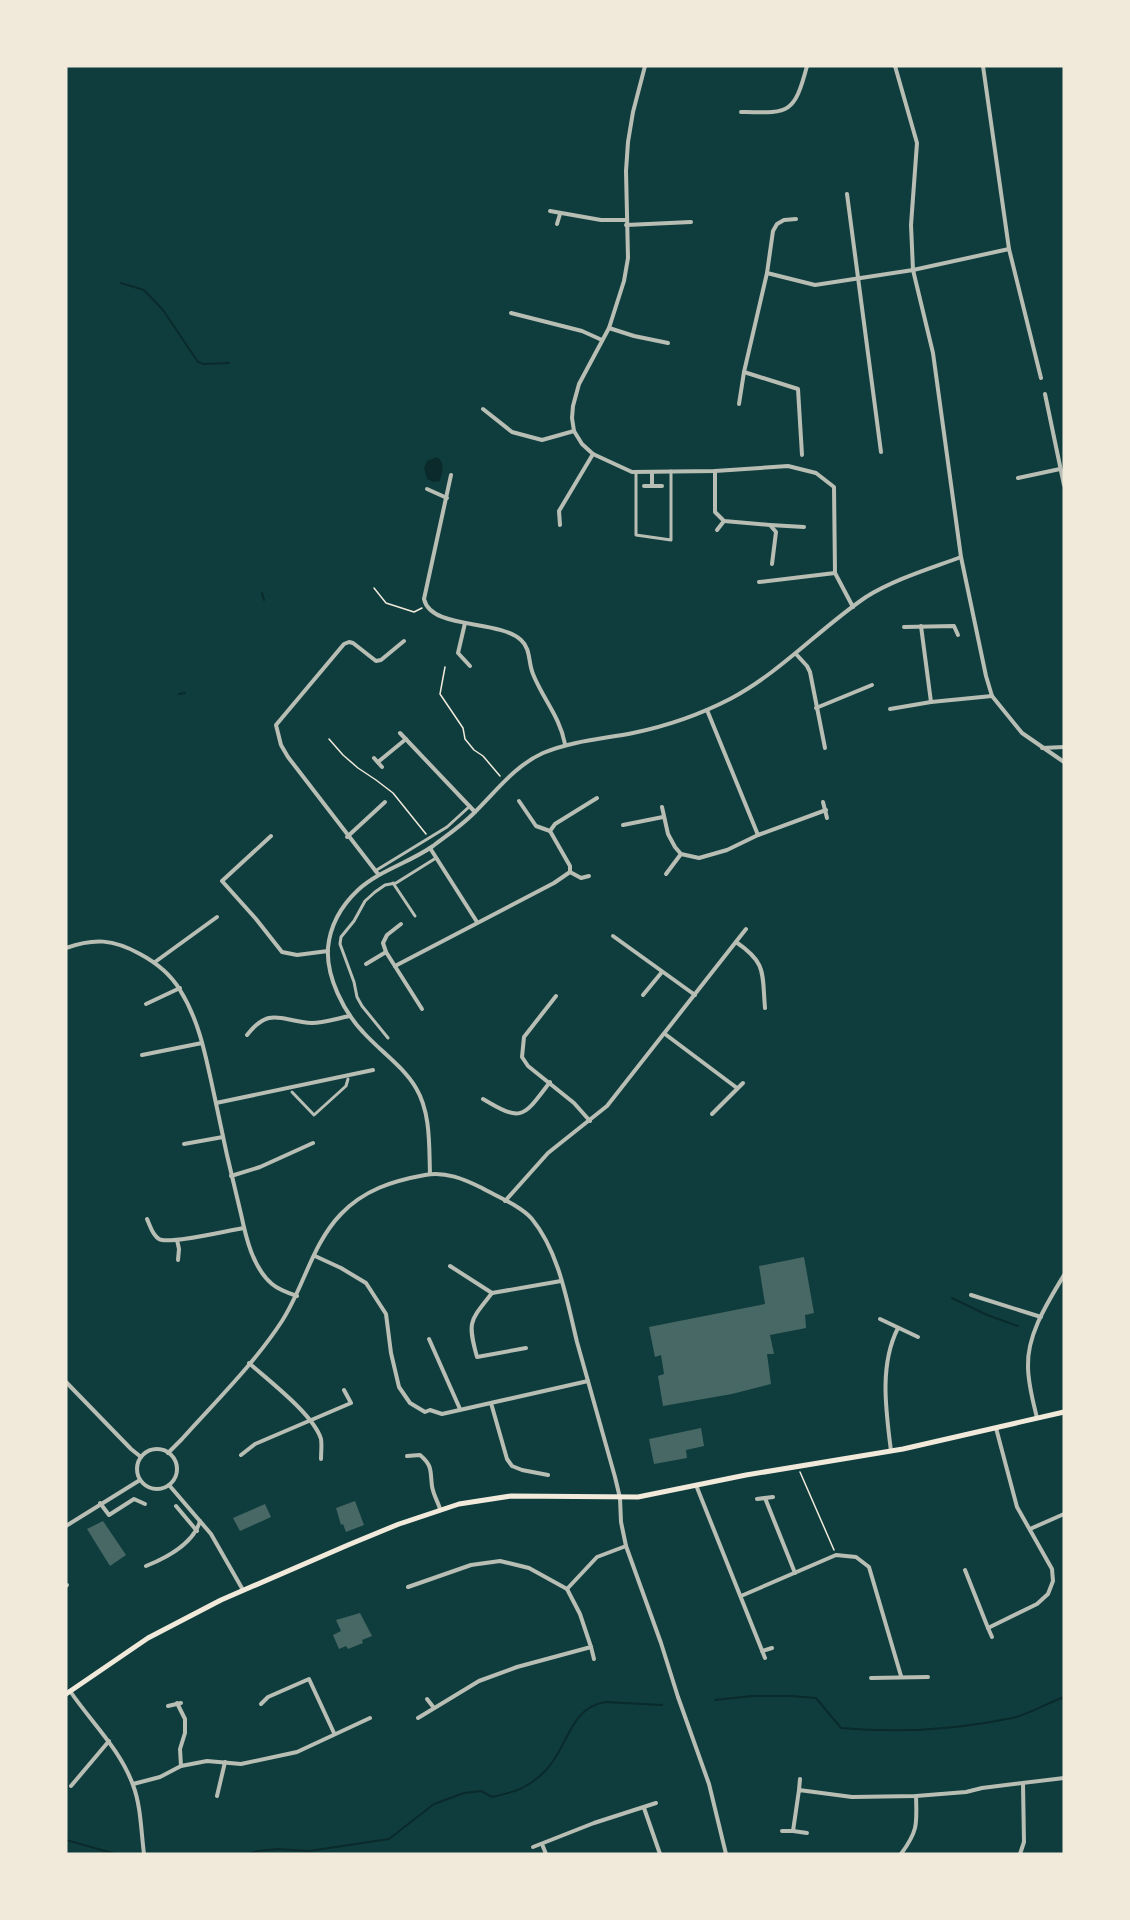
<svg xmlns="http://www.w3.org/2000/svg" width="1130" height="1920" font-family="'IBM Plex Sans',sans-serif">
<rect width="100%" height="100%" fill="#0f3d3e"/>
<path fill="#0a2a2b" d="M437,457C446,463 442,472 440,481L433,482L427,479L424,468L427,461Z"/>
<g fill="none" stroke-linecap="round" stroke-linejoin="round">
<g stroke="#0a2a2b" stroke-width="2">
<polyline points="121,283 144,290 163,310 198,362 204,364 229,363"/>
<polyline points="262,593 264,600"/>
<polyline points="179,694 185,693"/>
<polyline points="952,1298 987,1315 1018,1326"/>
<path d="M715,1700L752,1696H791L816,1698L841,1728C898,1733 956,1730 1012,1718C1030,1714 1047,1703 1064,1697"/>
<polyline points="66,1840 116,1854"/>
<path d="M250,1854L257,1851L278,1849L309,1851L389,1839L434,1804L464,1793L481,1791L492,1797C515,1792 529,1788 546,1770C568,1748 569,1708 605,1702L662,1705"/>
</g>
</g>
<g fill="#486865">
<polygon points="804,1257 814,1313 805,1315 806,1328 770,1335 774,1354 767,1354 771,1384 732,1394 663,1406 658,1376 664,1374 661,1355 655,1357 649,1327 765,1304 759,1266"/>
<polygon points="701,1428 704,1446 686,1450 687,1458 654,1464 649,1439"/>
<polygon points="355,1501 364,1525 346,1532 343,1524 341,1525 336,1508"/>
<polygon points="265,1504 271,1517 240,1531 233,1518"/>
<polygon points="103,1521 126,1555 110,1566 87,1529"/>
<polygon points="360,1613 372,1636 362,1640 363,1643 348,1649 346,1646 339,1649 333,1635 341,1631 336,1620"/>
</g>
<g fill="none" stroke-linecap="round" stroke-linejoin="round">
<g stroke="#f1e9da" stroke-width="1.5">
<polyline points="374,588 386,603 414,612 422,608"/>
<polyline points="445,667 440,694 463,728 465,739 474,750 483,756 500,776"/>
<polyline points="329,739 343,755 358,768 376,780 393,793 426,834"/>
<polyline points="800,1472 834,1550"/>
</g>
<g stroke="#b8beb3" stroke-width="3">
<polyline points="636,472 636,535 671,540 671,471"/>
<polyline points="375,871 447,827 470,806"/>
<polyline points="393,883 415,916"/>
<polyline points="388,1038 362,1006 357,997 354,982 340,944 341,937 354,921 365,901 375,892 385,885 396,883 436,858"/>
<polyline points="292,1092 314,1115 346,1086 348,1079"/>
</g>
<g stroke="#b8beb3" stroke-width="4">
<polyline points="645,66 633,112 628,142 626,171 628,258 624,281 609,328 579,384 573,406 572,418 574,431 582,444 593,454 632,472 715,471 788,466 816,473 834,487 835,573 853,607"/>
<polyline points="895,66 917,143 911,225 913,270 933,353 961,557 986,676 992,696 1022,733 1064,762"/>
<polyline points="983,66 1009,249 1041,378"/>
<path d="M741,112C789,113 794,115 807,66"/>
<polyline points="847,194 881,452"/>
<polyline points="550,211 601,220 626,220"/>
<polyline points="796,219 784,220 777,224 773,231 767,273 744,372 798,389 802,455"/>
<polyline points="557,224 560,214"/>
<polyline points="626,225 691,222"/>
<polyline points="767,273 815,285 913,270 1009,249"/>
<polyline points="511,313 582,331 602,340"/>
<polyline points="609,328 634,336 668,343"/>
<polyline points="1045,394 1064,485"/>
<polyline points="739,404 744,372"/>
<polyline points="483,409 512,432 542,440 574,431"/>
<polyline points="715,471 715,512 724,521 770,525 776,532 772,564"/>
<polyline points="652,472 652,486"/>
<path d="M451,475L424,599C431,630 498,619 521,640C531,649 528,662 533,674C543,699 560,717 565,744"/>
<polyline points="1018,478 1060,469"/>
<polyline points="644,486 662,486"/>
<polyline points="427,489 447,498"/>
<polyline points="560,525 559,511 593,454"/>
<polyline points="770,525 804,527"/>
<polyline points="717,530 724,521"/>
<polyline points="759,582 835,573"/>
<polyline points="465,623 458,653 470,666"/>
<polyline points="921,626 931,702"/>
<polyline points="904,627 954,626 958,635"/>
<polyline points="796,654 807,666 810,672 825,748"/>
<polyline points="816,708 872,685"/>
<polyline points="890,709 931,702 992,696"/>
<polyline points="707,710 758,835"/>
<polyline points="400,733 475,812"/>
<polyline points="1042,748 1064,747"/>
<polyline points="374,758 382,767"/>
<polyline points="378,762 406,739"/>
<polyline points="519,801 536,826 550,831"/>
<polyline points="823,802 827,818"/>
<polyline points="662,807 668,834 675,847 681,854 699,858 727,850 758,835 826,810"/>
<polyline points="623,825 663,817"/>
<polyline points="271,836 222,881 256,919 282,952 297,955 328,951"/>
<polyline points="347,837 385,802"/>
<polyline points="430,848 477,922"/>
<polyline points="570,872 581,878 589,876"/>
<polyline points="378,874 288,757 281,745 276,725 344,644 349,642 353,643 376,661 381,660 404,641"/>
<polyline points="666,874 681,854"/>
<polyline points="401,924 387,935 383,943 386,952 422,1009"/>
<polyline points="613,936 695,995"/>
<path d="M736,942C767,963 762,973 765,1008"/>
<path d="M66,948C94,938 113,939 140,954C155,962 171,975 180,990C200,1022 206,1058 214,1094C222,1134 231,1174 241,1214C246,1238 253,1268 272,1284C279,1290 288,1293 297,1296"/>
<polyline points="155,962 217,917"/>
<polyline points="366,964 386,952"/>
<polyline points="395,966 554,883 570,872 570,866 550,831 555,824 597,798"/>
<polyline points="643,995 662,972"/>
<polyline points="556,996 524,1037 522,1057 528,1066 574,1103 590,1121"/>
<polyline points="146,1004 180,988"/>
<polyline points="665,1034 737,1088"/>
<path d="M247,1035C270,1005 283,1022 312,1023C324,1023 338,1018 350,1016"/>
<polyline points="142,1055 202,1043"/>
<path d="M483,1099C523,1123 523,1117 550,1082"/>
<polyline points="216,1103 373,1070"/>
<polyline points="712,1114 743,1083"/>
<polyline points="184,1144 223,1137"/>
<path d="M430,1174C429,1147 431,1113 416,1088C403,1066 380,1051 363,1032C344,1012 326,977 328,948C330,926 341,906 358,890C380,870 409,863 433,846C446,836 461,826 473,814C495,793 514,766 543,753C572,741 602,739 633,733C667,726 699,715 730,699C781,672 819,629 866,597C895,579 929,569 961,557"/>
<polyline points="231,1176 260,1167 313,1143"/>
<polyline points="505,1201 548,1153 607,1106 746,929"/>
<path d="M147,1219C150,1225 152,1235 159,1239C169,1245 229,1230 244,1228"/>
<polyline points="177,1240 179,1249 178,1260"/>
<polyline points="315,1256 341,1268 366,1283 386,1314 391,1353 399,1387 410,1403 425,1412 430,1410 442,1414 588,1381"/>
<polyline points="450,1266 492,1293 561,1281"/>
<path d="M492,1293C470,1321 467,1321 477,1357L526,1348"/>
<polyline points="971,1295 1041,1317"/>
<polyline points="880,1319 918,1337"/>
<polyline points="429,1339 460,1409"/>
<path d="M249,1363C268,1380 314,1415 321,1439C322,1445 321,1453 321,1459"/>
<polyline points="66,1382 131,1449 141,1457"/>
<polyline points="491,1403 507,1459 512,1466 522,1470 548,1475"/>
<path d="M1037,1418C1033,1401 1028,1384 1028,1366C1027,1334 1048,1302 1064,1275"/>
<circle cx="157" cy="1469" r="20"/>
<path d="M891,1451C886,1411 879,1365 898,1328"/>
<path d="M168,1453L182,1439C216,1401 254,1364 282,1321C304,1287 312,1244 341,1214C364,1190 392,1181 425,1175C445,1171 464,1179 482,1188C496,1196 521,1206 532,1219C559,1252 567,1301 577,1342C590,1387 602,1432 615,1477L620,1498L621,1522L626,1546L661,1643L678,1697L709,1784L726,1854"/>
<polyline points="241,1455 255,1444 351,1403 344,1390"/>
<path d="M407,1456L420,1455C433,1466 430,1471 432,1486C433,1494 438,1502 440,1509"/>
<polyline points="169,1485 211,1534 243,1590"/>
<polyline points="696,1485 765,1658"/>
<polyline points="765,1498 795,1573"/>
<polyline points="757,1499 773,1497"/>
<polyline points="100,1503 109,1515 134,1499 145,1504"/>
<polyline points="176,1506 197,1531"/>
<polyline points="66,1526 140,1480"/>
<polyline points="1030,1529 1064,1514"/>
<path d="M146,1566C166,1558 194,1543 200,1521"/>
<polyline points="965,1570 988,1628 1037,1604 1048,1594 1053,1581 1052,1569 1017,1507 996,1428"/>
<polyline points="66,1586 67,1585"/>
<polyline points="408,1587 471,1565 500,1561 529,1568 567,1589 580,1614 591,1647 517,1667 479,1681 418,1718"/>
<polyline points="567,1589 597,1557 626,1546"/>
<polyline points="741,1596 836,1555 856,1557 869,1567 901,1676"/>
<polyline points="988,1628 992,1637"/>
<polyline points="591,1647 594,1659"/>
<polyline points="762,1651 772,1648"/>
<polyline points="871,1678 928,1677"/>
<path d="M70,1691C91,1722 120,1749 133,1785C141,1806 141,1831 144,1854"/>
<polyline points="427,1699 434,1708"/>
<polyline points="177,1703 185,1719 185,1733 180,1749 181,1766"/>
<polyline points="261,1704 268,1697 309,1679 334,1733"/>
<polyline points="168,1706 181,1703"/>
<polyline points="133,1784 160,1777 181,1766 207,1761 241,1764 297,1752 370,1718"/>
<polyline points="71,1786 109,1741"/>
<polyline points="799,1790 800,1779"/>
<polyline points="217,1796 225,1762"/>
<polyline points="644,1808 660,1854"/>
<polyline points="782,1831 793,1831 799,1790 852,1797 916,1796 966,1792 982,1788 1064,1778"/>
<polyline points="793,1831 807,1833"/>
<polyline points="542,1844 546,1854"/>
<polyline points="533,1847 594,1823 656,1803"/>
<path d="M901,1854C918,1831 917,1824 916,1796"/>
<polyline points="1020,1854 1024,1842 1023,1784"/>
</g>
<polyline stroke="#f1e9da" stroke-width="5" points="66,1694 148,1638 221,1600 348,1545 399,1524 459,1504 511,1496 638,1497 746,1475 903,1449 1064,1412"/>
</g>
<rect width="1130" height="1920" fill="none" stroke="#f1e9da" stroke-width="135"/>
</svg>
